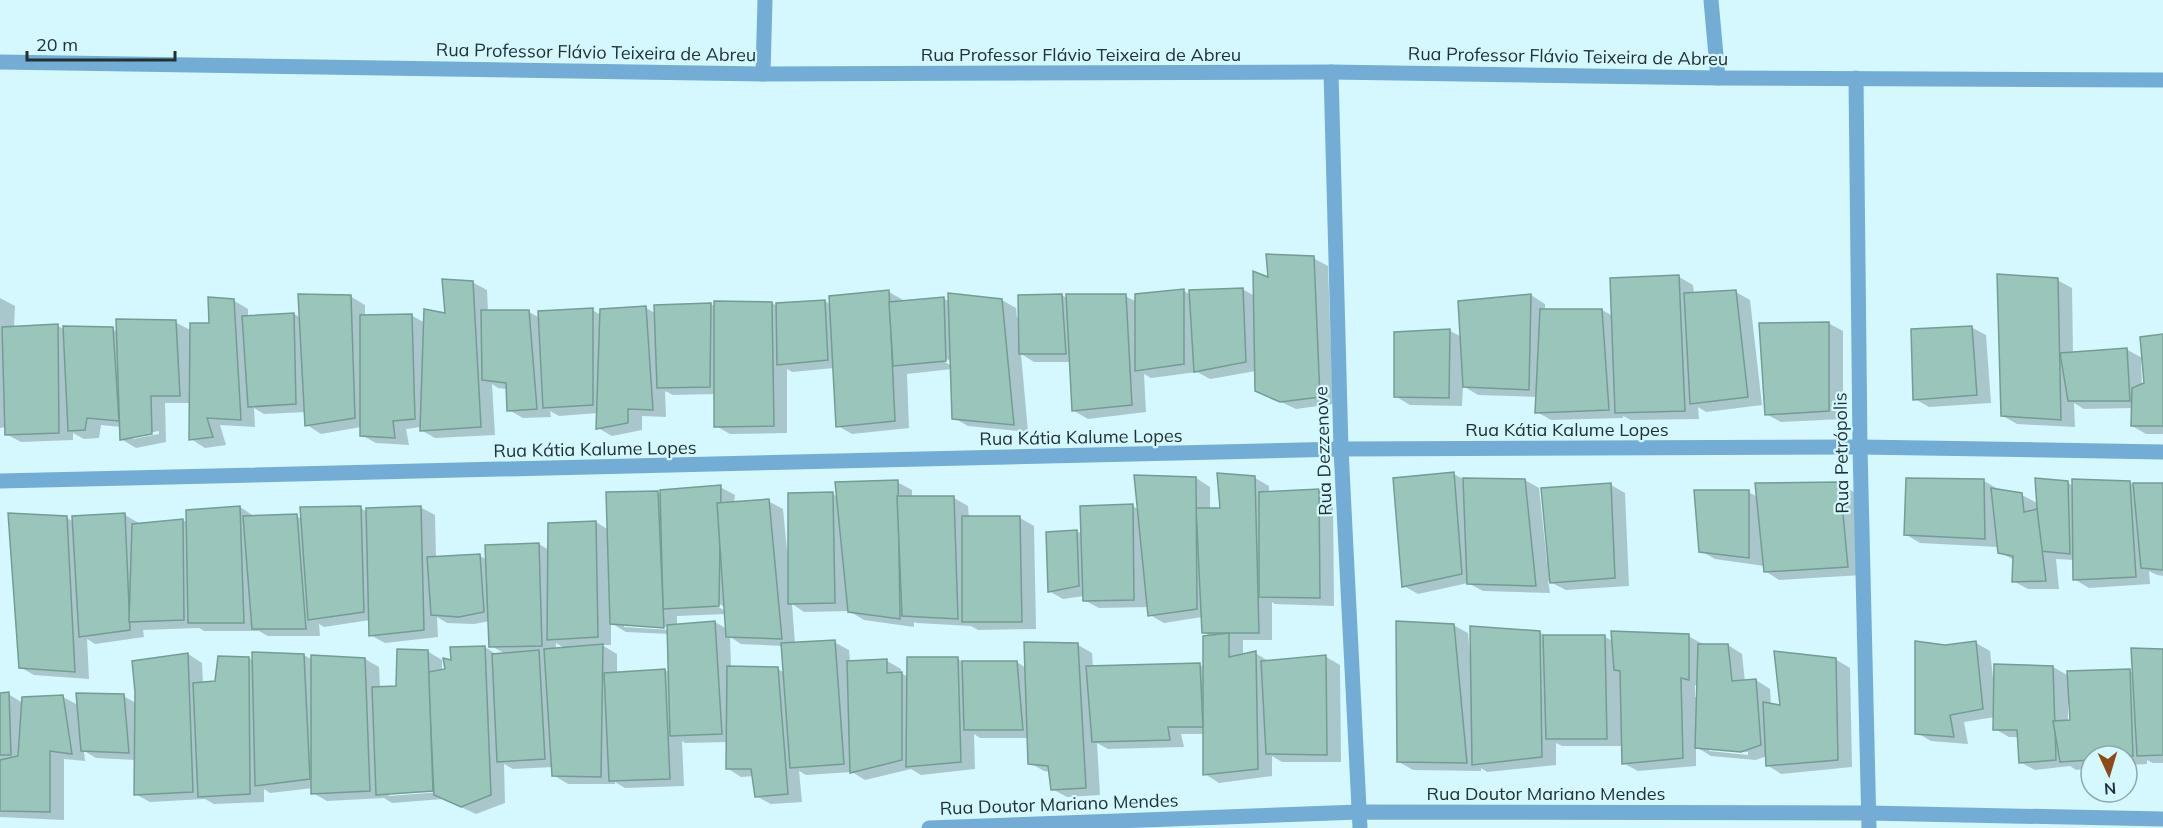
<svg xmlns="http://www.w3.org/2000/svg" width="2163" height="828" font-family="Mulish,sans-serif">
<rect width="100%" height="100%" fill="#d4f8fe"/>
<g fill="#0003" fill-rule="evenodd">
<path d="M1313,258L1328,266L1333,404L1296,409L1256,390V371L1210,379L1197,372L1151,378L1144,374L1146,412L1088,419L1074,411L1071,362H1034L1021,354L1028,432L968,426L954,418L952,369L907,374L909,428L852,434L838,426L834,368L792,372L787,369V433L730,434L716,426V394L673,395L665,391L666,417L642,416V430L612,436L598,428V413L559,416L550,411L551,417L523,418L509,410L507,389L498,388L492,384L495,435L435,438L421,430V427L406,429L409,445L376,443L361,435V427L321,434L307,425L306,412L264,414L254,408L255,427L220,425L226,445L205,448L191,439V403H165L166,442L136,448L121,439V427L101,425L99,438L84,439L73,433V440L21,442L6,434V427L0,428V298L15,306L14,328L58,326L65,330L112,329L118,332L175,322L192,331L211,324L233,300L248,309V317L294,314L301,318L350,296L365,305V316L411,315L425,323L447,315L472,282L487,290L488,311L529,312L540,318L592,310L601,315L646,308L655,313L711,304L716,307L772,303L777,306L825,301L831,305L830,297L889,292L903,300V302L943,298L950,302L1002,300L1016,308L1017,318L1062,295L1068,299L1125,296L1137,302L1184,291L1191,295L1242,289L1255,296L1270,279ZM941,356L952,362V366L939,359ZM159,431V434L133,439V436Z"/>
<polygon points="1679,277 1693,285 1694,294 1736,292 1750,300 1762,405 1706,412 1698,407 1699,419 1631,420 1623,416 1623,418 1551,420 1537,412 1538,397 1478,395 1463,386 1462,406 1410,405 1395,396 1450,331 1462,337 1531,295 1545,304 1545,310 1602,310 1613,316"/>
<path d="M2057,280L2072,288L2073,354L2126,349L2144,359L2163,336V434H2146L2132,426L2133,408L2084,409L2074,403L2075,427L2017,424L2003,416ZM2141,361H2144L2146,384L2142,386Z"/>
<polygon points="1828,323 1843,331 1843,419 1781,422 1766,414"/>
<polygon points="1971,327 1986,335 1991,403 1929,407 1915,399"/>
<polygon points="1453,474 1464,479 1525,480 1539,488 1547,562 1549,562 1611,485 1625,493 1629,586 1566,590 1548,581 1550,593 1483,591 1468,583 1418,594 1404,586"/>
<path d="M1196,478L1210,487V510H1222L1255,478L1269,486V493L1318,490L1333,499L1334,606L1275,604L1272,602V640H1243V656L1255,653L1270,662L1326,657L1340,665L1341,762H1282L1272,756V776L1219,783L1205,774V734H1181L1184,747L1108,749L1097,743L1100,795L1067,797L1052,789L1050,772L1044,771L1030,763L1029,738H980L974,734L975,769L921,775L911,769L865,780L852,772L806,775L799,771L802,802L771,804L756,796L754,776L741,777L727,768V742L685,743L682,741L684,786L625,788L615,782V784H568L553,775V767L513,769L504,764L505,803L476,814L443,799L392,803L384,798L327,801L313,793V788L270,793L264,789V802L214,804L205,799L150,802L135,794L136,760L96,758L84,751L85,761L64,759V820L0,817V695L8,694L23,703L63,697L78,705L123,696L136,703L134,662L188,654L202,663L203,684L216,683L249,658L254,661L304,655L312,660L365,659L379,667L380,688L398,687L427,651L442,660V671L447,670L452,662L485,647L497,655L506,654L491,646L490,621L474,624L447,623L437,617L438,637L385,643L370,635V620L324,627L319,624L320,636H268L259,631H204L199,628L143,630L144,637L95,644L87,639L89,679L34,675L20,667L67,518L74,522L125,515L139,523V525L183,520L188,523L240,507L254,516H296L302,519L361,508L367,512L420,507L435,515L436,558L480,556L488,560L539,544L549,550L596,522L609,530L657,492L661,495L720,487L735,495L734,503L768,501L783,509L788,560H790L832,494L838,497L897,482L912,490V498H954L968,506L969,518H1020L1034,526L1036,629L978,630L971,626L917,623L914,622V627L864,620L849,611L804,612L792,604L795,644L834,642L849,650L850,662L887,661L901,669V673L908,677L958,659L964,663L1017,662L1026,668L1078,645L1092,653L1093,667L1199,664L1205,668L1210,636L1203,632L1202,617L1164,623L1150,615L1149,607L1099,608L1084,600V596L1063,599L1049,591L1077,531L1083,535L1133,506L1139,510ZM713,601L725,607V611L712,603ZM726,614L727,629L715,622L677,626V616ZM611,623L626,632L669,634L670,673L665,670L617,674V654L602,645H611ZM624,624L671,627V630L624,627ZM730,637L741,644L783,646L785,673L778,669L731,668ZM556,643L566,649L556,650ZM441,789V792L389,796V793Z"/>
<polygon points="1984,481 1998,489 2022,495 2039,504 2067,482 2073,486 2129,482 2133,484 2163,485 2163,576 2157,575 2149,571 2150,584 2089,588 2074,579 2074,560 2056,559 2059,589 2028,589 2013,581 2014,560 1999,552 1998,547 1920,543 1905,534"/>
<polygon points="1839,484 1854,492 1862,575 1779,580 1765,571 1764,566 1715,559 1701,551 1748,492 1758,497"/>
<path d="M1453,625L1468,633L1470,655L1539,632L1546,636L1605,637L1613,641L1688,636L1703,644L1728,645L1742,654L1745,682L1756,680L1770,689L1771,705L1781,707L1835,659L1850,668L1852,767L1781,774L1767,765V756L1756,760L1711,756L1696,747V766L1638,771L1623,763V746H1562L1556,743V765L1487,772L1481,768V771L1413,770L1399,762ZM1695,685L1698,686V697H1695ZM1709,748L1748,752V755L1709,751Z"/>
<path d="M1976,643L1990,651L1993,677L2053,667L2069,676L2129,671L2134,674L2163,651V763H2153L2147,760V764L2127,765V756H2091V768L2076,770L2070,766L2035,770L2020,762L2019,737H2009L1995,729V717L1964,722L1968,744L1931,741L1917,733L1945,647ZM2068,703H2071L2072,722H2068Z"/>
</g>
<g fill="#9ac5ba" stroke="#739d93" stroke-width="1.5">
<polygon points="1266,254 1314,256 1320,397 1280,402 1255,391 1253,271 1268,277"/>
<polygon points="1997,274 2058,278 2061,420 2001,416"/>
<polygon points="1679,275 1685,411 1615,413 1610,278"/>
<polygon points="442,279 473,281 481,427 420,431 424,309 445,313"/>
<polygon points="1243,288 1246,362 1194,372 1189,290"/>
<polygon points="1184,289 1184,364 1135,371 1135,294"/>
<polygon points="889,290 895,421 836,427 829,296"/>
<polygon points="1736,290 1748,397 1690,404 1684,293"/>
<polygon points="948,293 1002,299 1014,425 952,419"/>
<polygon points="298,294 351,295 355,418 305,426"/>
<polygon points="1062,294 1066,354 1019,354 1018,295"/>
<polygon points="1066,294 1126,294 1132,405 1072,411"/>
<polygon points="1531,294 1529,390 1463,387 1458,301"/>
<polygon points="208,297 234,299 241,420 207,418 213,437 189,440 190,323 209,323"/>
<polygon points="944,297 946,361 893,366 889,302"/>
<polygon points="825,300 828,360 777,365 776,303"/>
<polygon points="714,301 772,302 774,426 714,427"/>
<polygon points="711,303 710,387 657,388 654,305"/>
<polygon points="646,306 653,410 628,409 628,423 596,429 600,309"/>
<polygon points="593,308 593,405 543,408 538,311"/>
<polygon points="1540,309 1602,309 1609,410 1535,413"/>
<polygon points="481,310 529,310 537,409 507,411 506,383 482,380"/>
<polygon points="294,313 296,404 248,407 242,316"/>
<polygon points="412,314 415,419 393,421 395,438 360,436 360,315"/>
<polygon points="116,319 176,320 180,396 151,396 152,434 120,440"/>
<polygon points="1829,322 1829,411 1765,415 1759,323"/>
<polygon points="58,324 59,433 5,435 2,327"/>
<polygon points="63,326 113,327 119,421 87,418 85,430 68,431"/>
<polygon points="1972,326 1977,395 1913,400 1911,329"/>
<polygon points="1450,329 1449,398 1394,397 1394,332"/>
<polygon points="2163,334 2163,426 2131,426 2132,388 2144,383 2140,337"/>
<polygon points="2127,348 2130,401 2068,401 2060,353"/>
<polygon points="1454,472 1462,574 1402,587 1393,478"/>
<polygon points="1217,473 1255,476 1259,633 1202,633 1196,508 1220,508"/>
<polygon points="1134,475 1196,477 1197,609 1148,616"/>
<polygon points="1463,478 1525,479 1536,586 1467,584"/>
<polygon points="1906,478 1984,479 1985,539 1904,535"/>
<polygon points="2035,478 2068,481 2070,554 2040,551"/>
<polygon points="2072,479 2130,481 2136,577 2073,580"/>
<polygon points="898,480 900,619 848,612 835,482"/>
<polygon points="1840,482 1848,567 1764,572 1755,483"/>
<polygon points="1611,483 1615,578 1550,583 1541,488"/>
<polygon points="2133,483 2163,483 2163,570 2141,568"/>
<polygon points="721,485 719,606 663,609 660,490"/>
<polygon points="1991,488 2022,493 2024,512 2037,509 2046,581 2012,582 2013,556 1998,553"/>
<polygon points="1319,489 1320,598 1259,597 1259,492"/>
<polygon points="1694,490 1749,490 1749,558 1699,552"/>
<polygon points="658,491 664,628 610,624 606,492"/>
<polygon points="833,492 835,603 788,604 788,493"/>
<polygon points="897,496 954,496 958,619 902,616"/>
<polygon points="769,499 782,639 726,637 717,503"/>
<polygon points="1133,504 1134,600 1083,601 1080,506"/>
<polygon points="240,506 244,623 188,623 186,510"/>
<polygon points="361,506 364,612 308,620 300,507"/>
<polygon points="421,506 424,630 369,636 366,508"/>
<polygon points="8,513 67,516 75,672 19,668"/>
<polygon points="125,513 130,630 79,637 72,516"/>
<polygon points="297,514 306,629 252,629 243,516"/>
<polygon points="962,516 1020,516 1022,622 962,622"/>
<polygon points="183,519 184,620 129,622 132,524"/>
<polygon points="596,521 598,637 547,640 548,523"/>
<polygon points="1077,530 1079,586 1048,592 1046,532"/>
<polygon points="539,543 542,646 489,647 485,545"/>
<polygon points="480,554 484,612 459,617 431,615 427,557"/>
<polygon points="715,621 722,734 670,736 667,625"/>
<polygon points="1396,621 1454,624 1467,763 1397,762"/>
<polygon points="1470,626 1540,631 1542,757 1472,765"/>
<polygon points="1611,631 1689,634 1689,680 1681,678 1683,758 1622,764 1620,671 1614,670"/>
<polygon points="1229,633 1229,657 1256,651 1258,769 1203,775 1203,636"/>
<polygon points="1543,635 1605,635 1607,739 1546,739"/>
<polygon points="835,640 844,764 790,768 781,643"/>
<polygon points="1915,641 1945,645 1976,641 1983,709 1950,715 1954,737 1915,734"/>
<polygon points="1024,642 1078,643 1086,788 1051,790 1048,766 1028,764"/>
<polygon points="603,644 601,777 552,776 544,649"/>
<polygon points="1698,644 1728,644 1732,681 1756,679 1761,745 1741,752 1695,748"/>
<polygon points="485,646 491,795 461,807 434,795 428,672 445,669 443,658 451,660 450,647"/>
<polygon points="2131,648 2163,649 2163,755 2137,756"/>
<polygon points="397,649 428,650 433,791 376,795 372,687 396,686"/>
<polygon points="539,650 545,759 497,762 492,654"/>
<polygon points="1774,651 1836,658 1838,760 1766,766 1763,702 1780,705"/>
<polygon points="252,652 304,654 310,779 255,786"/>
<polygon points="188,653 193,792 134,795 135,692 132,661"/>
<polygon points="311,655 365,658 370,791 311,794"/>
<polygon points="1326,655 1327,755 1266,754 1261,661"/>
<polygon points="218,656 249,657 250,794 198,797 193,683 215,681"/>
<polygon points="907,657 958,657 961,762 906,767"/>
<polygon points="887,659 887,673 902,672 902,760 850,773 847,661"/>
<polygon points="962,661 1017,661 1023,730 964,730"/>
<polygon points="1200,663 1203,727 1168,727 1170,740 1092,742 1086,666"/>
<polygon points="1994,664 2053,666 2056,760 2019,763 2017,730 1993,730"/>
<polygon points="727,666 778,667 788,794 755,797 751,769 726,769"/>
<polygon points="665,669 670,779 609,781 604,673"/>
<polygon points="2130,669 2133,756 2091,756 2091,760 2060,762 2053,721 2070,720 2067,671"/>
<polygon points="9,692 11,755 0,755 0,693"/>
<polygon points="76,693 124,694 129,753 81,751"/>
<polygon points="63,695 72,754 50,751 50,812 0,811 0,760 18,756 22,697"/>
</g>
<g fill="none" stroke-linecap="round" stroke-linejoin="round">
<g stroke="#73add6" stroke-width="15">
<polyline points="1711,0 1718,78"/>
<polyline points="0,62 763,74 1331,72 1718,78 2163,80"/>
<polyline points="1331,72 1341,449 1360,828"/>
<polyline points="763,74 765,0"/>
<polyline points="1856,78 1860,447 1869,828"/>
<polyline points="0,481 1341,449 1860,447 2163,452"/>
<polyline points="929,828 1359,812 1868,813 2163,819"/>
</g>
</g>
<g text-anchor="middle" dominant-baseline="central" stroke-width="4.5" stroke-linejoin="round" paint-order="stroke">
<g font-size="18" fill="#203235" stroke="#d4f8fe">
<text transform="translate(596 52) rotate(1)">Rua Professor Flávio Teixeira de Abreu</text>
<text x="1081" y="54">Rua Professor Flávio Teixeira de Abreu</text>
<text transform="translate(1568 56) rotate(1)">Rua Professor Flávio Teixeira de Abreu</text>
<text x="1567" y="429">Rua Kátia Kalume Lopes</text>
<text transform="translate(1081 437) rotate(-1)">Rua Kátia Kalume Lopes</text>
<text transform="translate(595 449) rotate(-1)">Rua Kátia Kalume Lopes</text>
<text transform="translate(1323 451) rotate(-92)">Rua Dezzenove</text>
<text transform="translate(1841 453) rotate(-91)">Rua Petrópolis</text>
<text x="1546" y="793">Rua Doutor Mariano Mendes</text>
<text transform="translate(1059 804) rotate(-2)">Rua Doutor Mariano Mendes</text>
</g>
</g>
<g transform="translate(2109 774) rotate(176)"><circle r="28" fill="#d4f8fe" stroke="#8ca9ae" stroke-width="1.5"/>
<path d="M0-4.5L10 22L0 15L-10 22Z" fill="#8c4b16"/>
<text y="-9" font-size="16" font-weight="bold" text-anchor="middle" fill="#203235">N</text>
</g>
<path d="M27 51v9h148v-9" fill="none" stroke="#203235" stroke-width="3"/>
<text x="36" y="51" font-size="18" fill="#203235" stroke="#d4f8fe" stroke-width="4.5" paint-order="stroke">20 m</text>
</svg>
